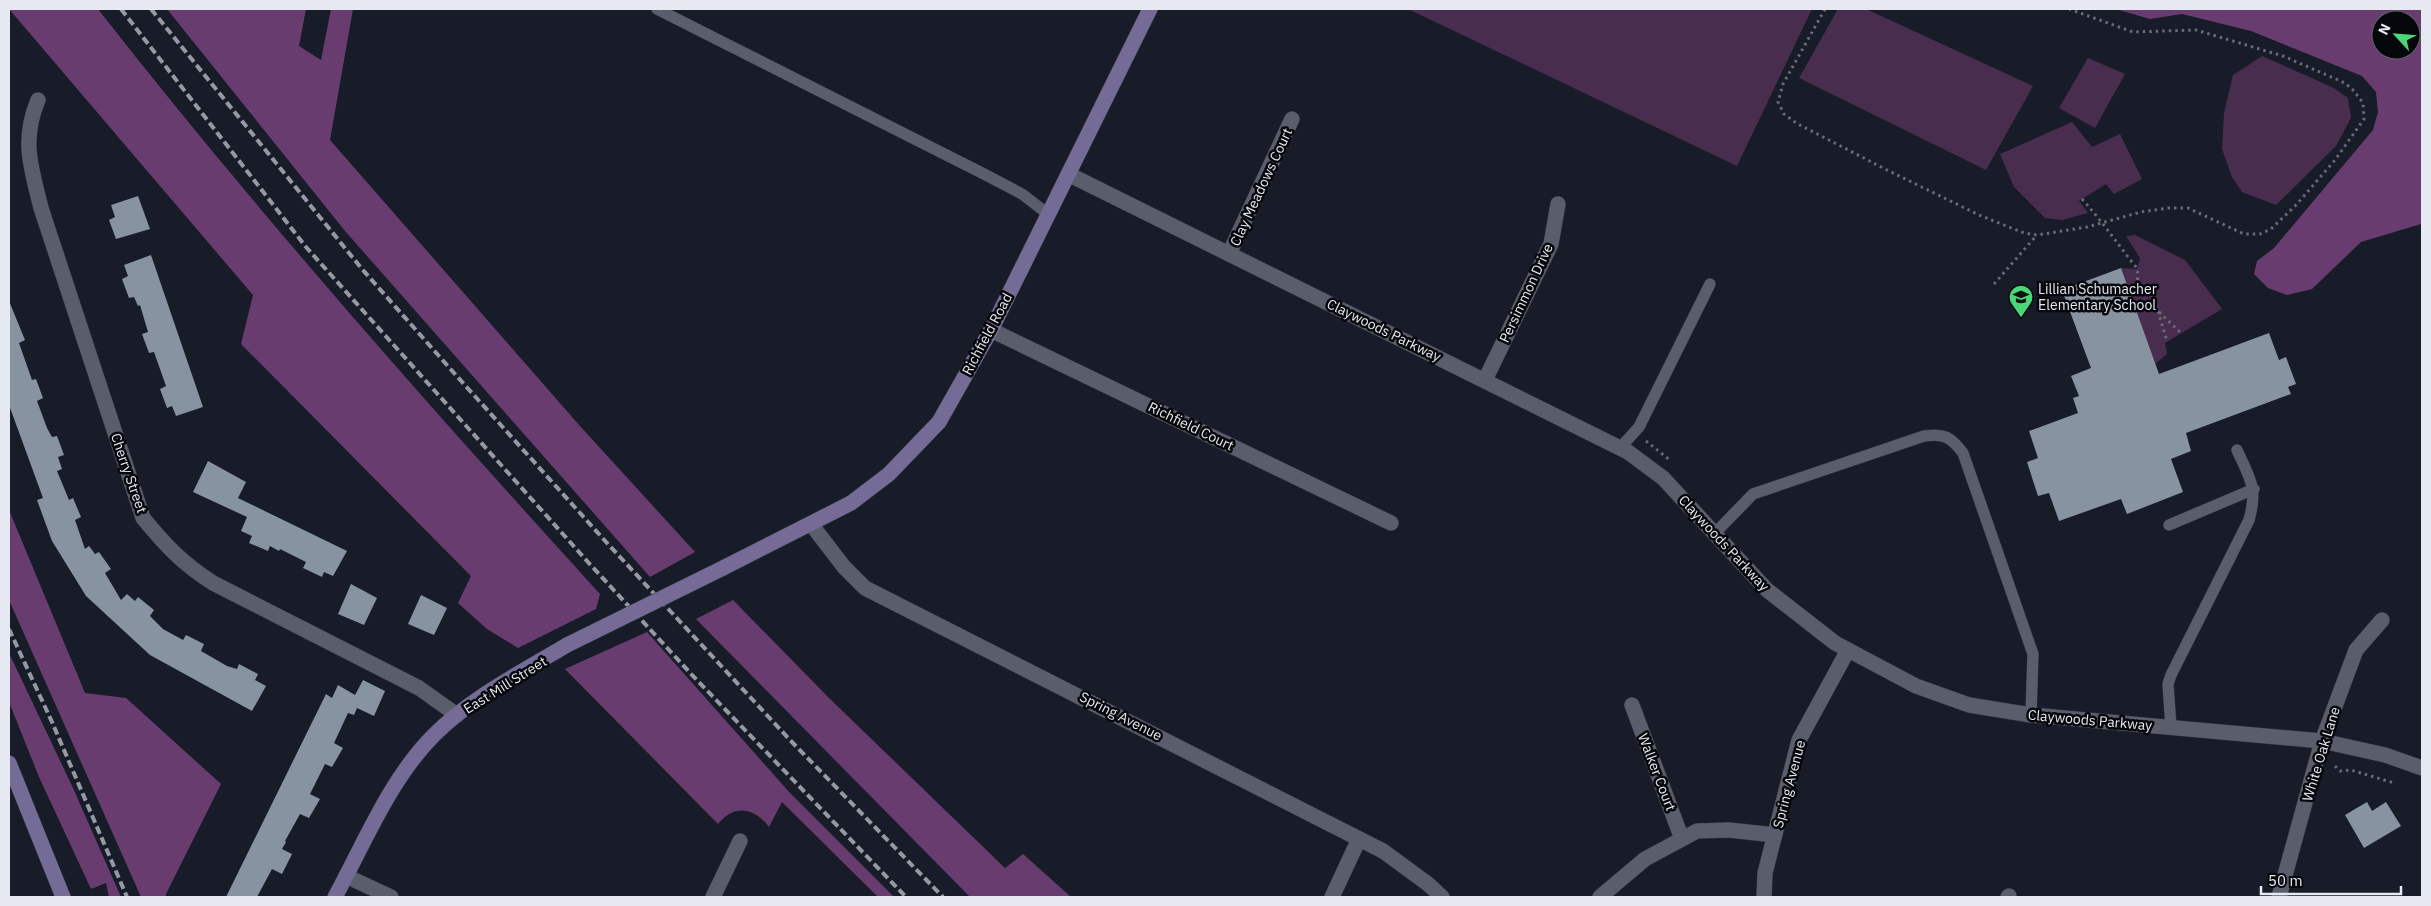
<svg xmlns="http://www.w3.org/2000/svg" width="2431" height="906" font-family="'IBM Plex Sans',sans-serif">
<rect width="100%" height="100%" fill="#181c28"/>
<g fill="#492d4e">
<polygon points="1408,9 1812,9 1737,166"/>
<polygon points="1838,9 1866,9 2033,86 1986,170 1799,78"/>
<polygon points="2262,56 2334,88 2348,98 2351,118 2336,146 2276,205 2242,192 2232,177 2222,149 2224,113 2233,75"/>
<polygon points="2088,58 2125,74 2095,128 2059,108"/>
<polygon points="2072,122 2092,147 2120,134 2142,179 2114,194 2106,184 2079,201 2088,213 2062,220 2045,218 2014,187 2000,154"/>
<polygon points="2135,235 2185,260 2222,309 2165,343 2167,354 2155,364 2121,268 2137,269 2140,258 2126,236"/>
</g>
<g fill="#693c70" fill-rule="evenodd">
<path d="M9,9H98C256,211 427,404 600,594L596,609L518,648L487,629L458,603L471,576L241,344L253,295Z"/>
<polygon points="167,9 306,9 299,46 321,60 331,9 353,9 330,140 580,426 695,552 650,577 345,231"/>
<path d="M2116,9H2422L2421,224L2361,242L2312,289L2287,295L2268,288L2254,274L2257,261L2274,248L2373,130L2378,112L2376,92L2362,76L2251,31L2182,14L2150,19ZM2381,20H2411V50H2381Z"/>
<polygon points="9,510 85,693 126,698 221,784 166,894 166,897 141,897 9,600"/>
<polygon points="733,600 829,698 1005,868 1023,854 1071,897 970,897 696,619"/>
<path d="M647,632L790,793L894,897H878L782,802L769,827C754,807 734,804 718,824L565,669Z"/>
<polygon points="9,653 73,788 121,897 109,897 106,883 91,889 39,777 9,702"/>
</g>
<g fill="#8793a0">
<polygon points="138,196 150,229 116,239 109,220 115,217 111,205"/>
<polygon points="151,255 203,407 176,416 172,406 167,408 160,389 166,386 154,352 149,353 142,334 148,332 140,305 138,306 134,297 129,298 122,279 128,276 124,265"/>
<polygon points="2121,268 2159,374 2269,333 2279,360 2286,357 2296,384 2288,387 2291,394 2186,433 2191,451 2171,459 2183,492 2127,514 2121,499 2059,521 2049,493 2038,496 2027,462 2038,458 2029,431 2078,413 2073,398 2079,396 2071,376 2091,368 2062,290"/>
<polygon points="9,301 25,340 19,343 32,380 36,379 43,398 37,401 47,428 52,437 57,436 64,455 58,457 62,469 57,471 69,500 73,498 81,517 75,520 85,549 89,546 95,554 99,552 111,569 105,573 121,600 127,594 135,601 138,597 154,610 150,616 163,629 183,640 186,635 204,644 201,651 227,666 237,669 239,664 258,674 255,680 266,686 252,711 150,655 86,596 52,541 37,500 43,498 9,405"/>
<polygon points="208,461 246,482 238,498 347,551 333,576 324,572 322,577 303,568 306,562 280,549 279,551 270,546 268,551 249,543 252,536 241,531 247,517 193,492"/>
<polygon points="351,584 377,598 364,625 338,614"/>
<polygon points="421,595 447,608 434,635 408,624"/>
<polygon points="363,680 385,691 374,716 357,708 354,715 348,713 334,743 343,748 332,767 325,764 310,794 320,799 309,818 300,814 285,841 286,842 282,849 292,854 282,874 272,869 257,897 226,897 326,694 332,698 338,685 355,695"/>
<polygon points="2367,802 2372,811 2386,802 2401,826 2364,848 2345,815"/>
</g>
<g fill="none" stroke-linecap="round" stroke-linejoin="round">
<defs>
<g id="lane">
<polyline points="657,9 984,174 1022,194 1048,214"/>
<polyline points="1620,448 1639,427 1710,284"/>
<polyline points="2169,525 2254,489"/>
<path d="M1715,533L1753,494L1924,436C1944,433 1951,437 1963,453L2033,654L2031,715"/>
<path d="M2171,727L2168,684L2171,675L2249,520C2258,487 2250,479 2237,450"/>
</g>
<g id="street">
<path d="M38,100C21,141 31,167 41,208L143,518C166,546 182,563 213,583L419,688L457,715"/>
<polyline points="1068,174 1628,452 1663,478 1767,590 1835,643 1916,686 1969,705 2031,715 2322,741 2385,755 2422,768"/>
<polyline points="1229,254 1292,119"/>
<polyline points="991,330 1391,523"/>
<polyline points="1485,380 1551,244 1558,204"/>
<polyline points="811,524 844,567 865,588 1383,851 1428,884 1442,897"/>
<polyline points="1632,705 1682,839"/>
<polyline points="346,876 391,897"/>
<polyline points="713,897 740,841"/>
<polyline points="1332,897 1359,839"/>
<polyline points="1600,897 1645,859 1697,831 1729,830 1775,835"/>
<polyline points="1764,897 1765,873 1799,740 1848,650"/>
<polyline points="2008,897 2009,896"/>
<polyline points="2279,897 2322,741 2356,650 2382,620"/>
</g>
<g id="secondary">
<polyline points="723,568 851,503 889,474 939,422 991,330 1150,9"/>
<polyline points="9,763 63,897"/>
<path d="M335,897C365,842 390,779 434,735C472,697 522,672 567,645"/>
</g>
</defs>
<use href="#lane" stroke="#363842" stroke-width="12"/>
<use href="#street" stroke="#363842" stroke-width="16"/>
<use href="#secondary" stroke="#363842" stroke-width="16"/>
<g stroke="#676b75" stroke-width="3" stroke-dasharray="2.5 4" stroke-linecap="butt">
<polyline points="1825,9 1783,84 1778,102 1784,114 1796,123 1887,170 1979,215 2024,233 2037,235 2087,227 2141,212 2168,208 2188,208 2244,234 2260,234 2271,229 2297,204 2335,160 2364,119 2363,103 2354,91 2345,83 2283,56 2196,30 2133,32 2069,9"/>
<path d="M2082,199C2099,218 2113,237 2128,257C2130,260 2136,266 2137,269C2140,281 2131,293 2152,295L2158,311L2181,333"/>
<polyline points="1994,284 2036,236"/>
<polyline points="2158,311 2167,341"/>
<polyline points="1646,441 1671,461"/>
<polyline points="2335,766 2340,771 2351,770 2394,783"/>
</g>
<use href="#lane" stroke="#5a5e6c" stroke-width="11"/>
<use href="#street" stroke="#5a5e6c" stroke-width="15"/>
<use href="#secondary" stroke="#746c96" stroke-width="15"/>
<g stroke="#9599a2" stroke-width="4" stroke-dasharray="8 4" stroke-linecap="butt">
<polyline points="121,9 306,247 587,561 693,676 906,897"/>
<polyline points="151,9 362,269 454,373 607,543 790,740 943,897"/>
<polyline points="9,629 52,722 127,897"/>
</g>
<defs>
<polyline id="secondary-bridge" points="567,645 723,568"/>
</defs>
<use href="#secondary-bridge" stroke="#363842" stroke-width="16" stroke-linecap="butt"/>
<use href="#secondary-bridge" stroke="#746c96" stroke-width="15"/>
</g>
<defs>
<symbol id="school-pin" viewBox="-11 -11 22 30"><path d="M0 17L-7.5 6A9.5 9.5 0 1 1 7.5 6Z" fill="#49d778" stroke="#06070b"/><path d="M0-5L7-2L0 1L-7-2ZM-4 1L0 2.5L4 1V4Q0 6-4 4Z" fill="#111"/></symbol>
</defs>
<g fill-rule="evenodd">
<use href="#school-pin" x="2007" y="283" width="28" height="38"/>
</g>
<g text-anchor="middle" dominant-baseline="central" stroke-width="5" stroke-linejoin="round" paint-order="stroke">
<g font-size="14" fill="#e6e9f1" stroke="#06070b">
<text transform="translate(1261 187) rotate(-65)">Clay Meadows Court</text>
<text transform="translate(1526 293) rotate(-65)">Persimmon Drive</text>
<text transform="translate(1384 330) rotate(26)">Claywoods Parkway</text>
<text transform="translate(987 334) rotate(-62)">Richfield Road</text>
<text transform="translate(1191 426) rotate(26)">Richfield Court</text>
<text transform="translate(129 473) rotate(71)">Cherry Street</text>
<text transform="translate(1724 543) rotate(47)">Claywoods Parkway</text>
<text transform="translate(505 685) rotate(-32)">East Mill Street</text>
<text transform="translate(1121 716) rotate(27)">Spring Avenue</text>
<text transform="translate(2090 720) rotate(5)">Claywoods Parkway</text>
<text transform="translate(2321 754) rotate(-73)">White Oak Lane</text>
<text transform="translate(1657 772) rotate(69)">Walker Court</text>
<text transform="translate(1789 784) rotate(-75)">Spring Avenue</text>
</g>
<g font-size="14" fill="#e6e9f1" stroke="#06070b" text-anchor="start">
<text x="2038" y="289">Lillian Schumacher<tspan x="2038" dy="16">Elementary School</tspan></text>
</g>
</g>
<rect width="2431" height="906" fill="none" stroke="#e6e9f1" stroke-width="20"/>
<g transform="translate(2396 35) rotate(296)"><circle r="24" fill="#06070b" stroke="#606167"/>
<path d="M0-4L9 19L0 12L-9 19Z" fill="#49d778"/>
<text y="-8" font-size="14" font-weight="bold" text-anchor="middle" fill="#e6e9f1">N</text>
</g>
<path d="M2261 886v8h140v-8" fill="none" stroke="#e6e9f1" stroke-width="2.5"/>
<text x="2268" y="886" font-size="15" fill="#e6e9f1" stroke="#06070b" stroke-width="4" paint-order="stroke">50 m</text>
</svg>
